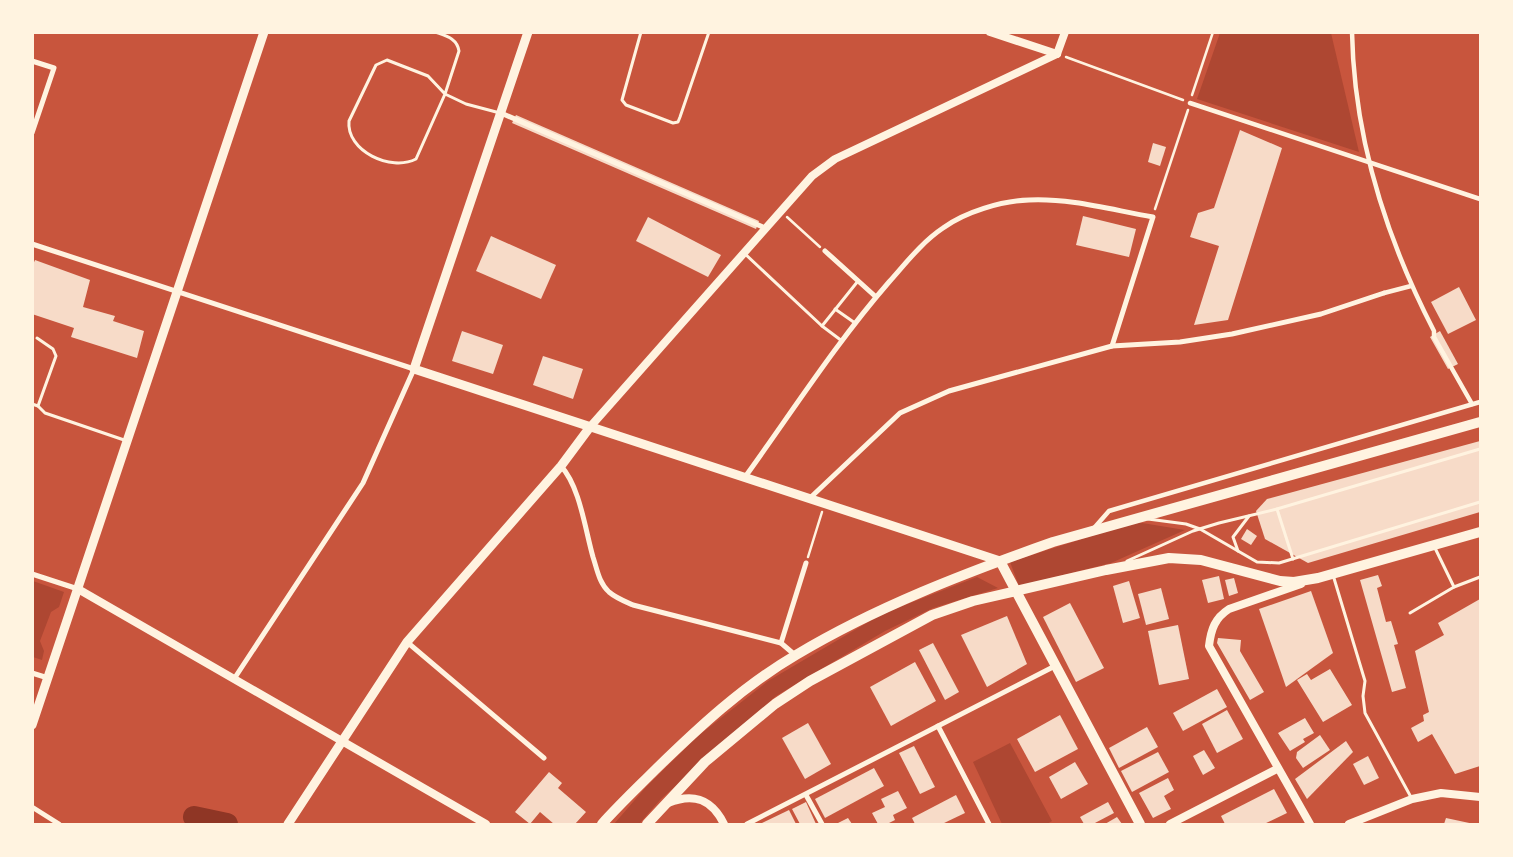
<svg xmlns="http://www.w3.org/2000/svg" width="1513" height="857" font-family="'Work Sans',sans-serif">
<rect width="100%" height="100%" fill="#c8553d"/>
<g fill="#ae4732">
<polygon points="1220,33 1331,33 1359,152 1197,99"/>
<polygon points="1136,522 1185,530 1111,563 1019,586 1010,562"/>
<polygon points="977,577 998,588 933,608 885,631 776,696 661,799 639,824 614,824 646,787 698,736 768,681 882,614"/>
<polygon points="33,581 64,592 59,607 51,612 40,641 44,651 42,660 33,657"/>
<polygon points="1010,743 1052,821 1047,824 1002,824 973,762"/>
</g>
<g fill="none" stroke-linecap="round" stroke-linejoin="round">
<polyline stroke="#8f3625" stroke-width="22" points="194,817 227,824"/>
</g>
<g fill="#f7dbc8">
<polygon points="516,115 759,221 756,229 512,123"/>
<polygon points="1240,130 1282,148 1228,320 1194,325 1219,246 1190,237 1198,213 1214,208"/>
<polygon points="1153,143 1166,147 1160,166 1148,162"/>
<polygon points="1083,216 1136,229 1129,257 1076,245"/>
<polygon points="648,217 721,255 708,277 636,241"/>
<polygon points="491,236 556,265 541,299 476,271"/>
<polygon points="35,260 90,280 83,307 115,316 113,321 144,331 137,358 71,337 74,328 32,314 32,267"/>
<polygon points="1459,287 1476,320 1448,334 1431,302"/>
<polygon points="462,331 503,345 493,374 452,361"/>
<polygon points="1440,331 1458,364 1448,369 1430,337"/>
<polygon points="543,356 583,369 573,399 533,385"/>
<polygon points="1480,441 1480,512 1308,563 1265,539 1256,511 1267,499"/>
<polygon points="1247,529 1257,536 1251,545 1241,539"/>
<polygon points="1378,575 1382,586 1377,588 1386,622 1391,621 1398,644 1394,645 1406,688 1392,692 1360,580"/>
<polygon points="1219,576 1224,599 1208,603 1202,580"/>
<polygon points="1234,578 1238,593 1229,596 1225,580"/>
<polygon points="1129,581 1140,618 1123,623 1113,586"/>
<polygon points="1161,588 1169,619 1146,625 1138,594"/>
<polygon points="1311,591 1333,653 1286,687 1259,609"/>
<polygon points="1480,599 1480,766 1455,774 1432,734 1418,742 1411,728 1424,721 1423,715 1429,712 1415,651 1444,635 1438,623"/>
<polygon points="1070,603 1104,668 1076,682 1043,617"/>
<polygon points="1007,616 1027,664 987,687 961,635"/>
<polygon points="1178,625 1189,679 1159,685 1148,631"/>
<polygon points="1218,638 1241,640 1240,651 1264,692 1250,700 1217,643"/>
<polygon points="933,643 959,692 945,700 919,650"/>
<polygon points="915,662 936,701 891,726 870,687"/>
<polygon points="1330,669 1352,705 1323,722 1297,680 1307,674 1311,680"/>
<polygon points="1217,689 1227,707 1183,731 1173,713"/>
<polygon points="1227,710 1243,739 1217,753 1202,724"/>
<polygon points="1060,715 1078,749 1035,772 1017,739"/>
<polygon points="1305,718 1314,733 1303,739 1305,742 1290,751 1278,733"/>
<polygon points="808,723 831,764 805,779 782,738"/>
<polygon points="1147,727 1158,747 1119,768 1109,748"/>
<polygon points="1320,735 1330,750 1303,768 1296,758 1297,752"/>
<polygon points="1346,741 1353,752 1307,799 1295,779"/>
<polygon points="914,746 935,787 920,794 899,753"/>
<polygon points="1204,750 1215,768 1203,775 1193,756"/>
<polygon points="1158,752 1169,772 1132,792 1121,771"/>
<polygon points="1368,756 1379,778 1364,785 1353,764"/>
<polygon points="1075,762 1088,784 1061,799 1049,777"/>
<polygon points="874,768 884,786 825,818 815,799"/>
<polygon points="549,772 562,783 558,788 586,812 575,824 554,824 540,812 530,824 515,812"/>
<polygon points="1168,778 1174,790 1164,796 1171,809 1153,818 1139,793"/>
<polygon points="1274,789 1287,813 1264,824 1225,824 1221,816"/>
<polygon points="898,791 907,808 893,815 895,820 887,824 878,824 872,813 885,807 881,799"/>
<polygon points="956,795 965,813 942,824 915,824 912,818"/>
<polygon points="806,802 816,824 800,824 792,809"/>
<polygon points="1108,802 1114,813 1093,824 1084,824 1080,817"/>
<polygon points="789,810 796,824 760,824"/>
<polygon points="1117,817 1122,824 1105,824"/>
<polygon points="848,818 852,824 836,824"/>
<polygon points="1446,818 1474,824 1444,824"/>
</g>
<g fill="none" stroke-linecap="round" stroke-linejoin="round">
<g stroke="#fff3e0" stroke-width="2.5">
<polyline points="1066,57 1183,100"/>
<polyline points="1192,95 1213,32"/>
<polyline points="1155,209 1188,110"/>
<polyline points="787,217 820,247"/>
<polyline points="808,557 822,512"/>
</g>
<g stroke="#fff3e0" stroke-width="3">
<path d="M435,32C446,36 457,38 459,51L445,94L416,159C391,172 346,151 349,121L376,65L387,60L428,76L445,94L466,104L500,113"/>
<polyline points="641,32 622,100 626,105 673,123 678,122 680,117 709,32"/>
<polyline points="744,253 822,326"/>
<polyline points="835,309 855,323"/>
<polyline points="37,338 53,349 56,356 38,406"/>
<polyline points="842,341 822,326 858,281"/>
<polyline points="32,404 38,406 45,413 127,441"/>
<polyline points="1277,509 1293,559"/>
<polyline points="1148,519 1186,524 1200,529 1257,562 1279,563 1480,502"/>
<polyline points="1434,546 1454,587"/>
<polyline points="1238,551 1233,537 1249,516"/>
<polyline points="1127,561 1193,531 1219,523 1277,509 1480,449"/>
<polyline points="1333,575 1365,681 1363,696 1365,713 1412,799"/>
<polyline points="1410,613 1454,587 1480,577"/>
</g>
<g stroke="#fff3e0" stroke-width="4.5">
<path d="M1352,32C1354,138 1386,238 1434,331V337L1472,404"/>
<polyline points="1190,103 1480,199"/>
<polyline points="1384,293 1411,286"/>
<polyline points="1095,527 1109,511 1480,402"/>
</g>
<g stroke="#fff3e0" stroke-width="5">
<polyline points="32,61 54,68 32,133"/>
<polyline points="501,113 765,228"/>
<polyline points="32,244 414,369 363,483 234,679"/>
<polyline points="825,251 876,297"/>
<path d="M561,466C580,487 585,529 593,557C597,569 599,583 609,592C616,598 624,601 633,605L781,643L795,655"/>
<path d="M745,477C792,412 836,343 889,282C906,263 922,242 943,228C965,212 1001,201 1029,200C1070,198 1112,210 1153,217L1112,346"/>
<polyline points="810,498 900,413 949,391 1112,346 1180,342 1232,334 1321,314 1384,293"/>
<polyline points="32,574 78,589"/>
<polyline points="407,642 544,758"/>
<polyline points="781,643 806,563"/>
<polyline points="32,673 48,678"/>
<polyline points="938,726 989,824"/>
<polyline points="806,795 822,824"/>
<polyline points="32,807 59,824"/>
<polyline points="747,824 1055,666"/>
</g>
<g stroke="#fff3e0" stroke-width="8">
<polyline points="990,32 1057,54"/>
<polyline points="1057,54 1065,32"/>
<polyline points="590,427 812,176 835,159 1057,54"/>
<path d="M1301,584L1229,609C1215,618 1211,629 1209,646L1310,824"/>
<polyline points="78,589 486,824"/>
<path d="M668,803C695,792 712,800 724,824"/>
<polyline points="1170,824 1277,769"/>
<polyline points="1349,824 1412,799 1441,793 1480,797"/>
</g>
<g stroke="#fff3e0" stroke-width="9">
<polyline points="528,32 414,369 1000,561"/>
<polyline points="32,725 264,32"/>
<polyline points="288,824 407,642 561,466 590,427"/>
</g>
<g stroke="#fff3e0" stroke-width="10">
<polyline points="1000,561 1140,824"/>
<path d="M602,824C619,805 637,788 655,770C698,728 743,686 796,655C876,607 965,573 1053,542L1480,422"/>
<polyline points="647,824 705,762 775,704 810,681 932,615 973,601 1106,570 1169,558 1201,560 1280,581 1294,582 1318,578 1480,532"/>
</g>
</g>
<rect width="1513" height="857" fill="none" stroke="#fff3e0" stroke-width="68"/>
</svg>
